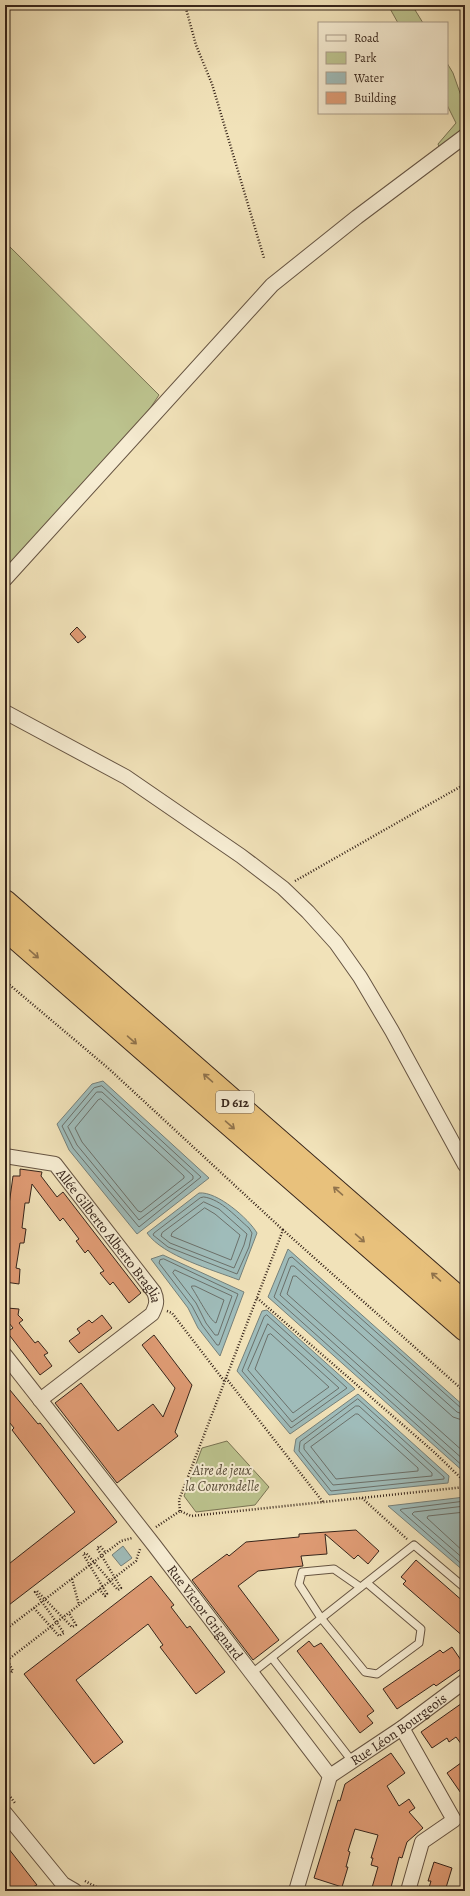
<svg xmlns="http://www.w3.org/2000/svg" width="470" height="1896" font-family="Alegreya,serif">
<rect width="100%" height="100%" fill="#f1e2b9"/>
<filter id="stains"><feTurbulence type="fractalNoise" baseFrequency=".005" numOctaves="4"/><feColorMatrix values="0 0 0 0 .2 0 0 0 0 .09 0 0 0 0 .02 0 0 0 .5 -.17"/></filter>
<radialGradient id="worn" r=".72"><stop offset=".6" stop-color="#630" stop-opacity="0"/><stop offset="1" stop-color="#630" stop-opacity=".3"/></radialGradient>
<g fill="#bcc38e" stroke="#7a7454">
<polygon points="388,5 412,5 423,23 398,23"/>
<polygon points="447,63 453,73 465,107 465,131 440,150 438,144 456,123 447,105"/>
<polygon points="5,242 159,395 141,422 5,569"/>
<polygon points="227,1441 269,1487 255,1505 196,1512 184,1496 202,1448"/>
</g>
<g fill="#9fbcba" stroke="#75807a">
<polygon points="103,1081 209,1178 137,1234 69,1150 57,1124 92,1084"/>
<path d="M199,1193C217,1191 249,1219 257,1233L239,1280C213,1270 163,1256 147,1233Z"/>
<polygon points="288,1249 465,1407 465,1473 268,1297"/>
<polygon points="163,1255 244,1292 220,1356 198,1328 188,1308 151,1259"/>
<polygon points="267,1310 355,1389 290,1434 237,1371 262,1311"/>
<polygon points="358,1394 449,1476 448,1483 329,1495 294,1451 296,1439"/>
<polygon points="465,1497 465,1572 388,1506"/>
<polygon points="123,1546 132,1558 121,1566 112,1555"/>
</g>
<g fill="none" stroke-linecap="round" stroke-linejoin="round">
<g stroke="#6b706a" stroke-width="1">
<polygon points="102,1086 201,1177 139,1227 73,1148 62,1126 94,1088"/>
<polygon points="97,1092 102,1092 193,1176 193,1179 139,1220 77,1145 68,1127"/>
<polygon points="101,1099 184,1176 184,1178 141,1212 138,1211 82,1142 75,1128 98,1100"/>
<path d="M204,1197C221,1199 237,1218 249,1228L252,1233L249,1247L237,1274L168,1247L153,1235L154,1233L200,1198Z"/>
<polygon points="204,1202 219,1209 247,1234 244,1245 234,1268 170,1243 161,1236 162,1233"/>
<polygon points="205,1208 215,1214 240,1235 231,1260 171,1236 172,1233"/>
<polygon points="164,1259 238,1294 219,1345 217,1345 202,1325 192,1306 159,1263 160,1260"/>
<polygon points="175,1270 232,1296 218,1335 215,1335 206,1323 196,1303 173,1273"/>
<path d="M192,1286H195L224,1300L216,1323C210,1321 197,1295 192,1288Z"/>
<polygon points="267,1315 347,1388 291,1428 242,1371 264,1317"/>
<polygon points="268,1324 339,1388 292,1422 248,1370"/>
<polygon points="271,1334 329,1387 293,1413 255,1369 268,1335"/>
<polygon points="358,1399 444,1477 444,1479 331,1491 299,1451 300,1442"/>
<polygon points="356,1406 359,1406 432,1473 432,1476 333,1485 304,1449 304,1445"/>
<polyline points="465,1410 461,1408 292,1257 289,1258 274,1297 465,1468"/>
<polygon points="356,1414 358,1414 418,1468 418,1471 336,1479 311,1447"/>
<polyline points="465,1415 457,1412 294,1266 291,1266 280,1295 465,1461"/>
<polyline points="465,1421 453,1417 296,1276 293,1276 287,1294 465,1453"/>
<polyline points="465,1501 402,1509 400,1510 465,1567"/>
<polyline points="465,1506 414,1512 412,1514 465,1560"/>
<polyline points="465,1512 428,1516 427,1518 465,1553"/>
</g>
</g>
<g fill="#df9b74" stroke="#37251b">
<polygon points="77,627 86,637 78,643 70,634"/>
<polygon points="20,1169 42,1172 41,1176 57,1197 63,1192 141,1293 129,1303 113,1282 110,1285 100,1273 104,1271 88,1250 85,1253 76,1241 79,1239 63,1218 60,1221 32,1184 29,1203 25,1203 22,1228 26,1229 24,1243 20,1243 16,1268 20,1269 19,1284 5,1282 5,1234 13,1176 20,1176"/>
<polygon points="7,1308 19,1309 18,1315 23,1320 19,1323 35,1343 38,1341 48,1353 44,1355 52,1366 40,1375 7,1332 13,1328 5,1318"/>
<polygon points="102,1315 112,1328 79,1353 69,1341 80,1333 77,1329 89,1320 92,1323"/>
<polygon points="154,1335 192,1385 175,1432 178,1436 117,1483 55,1403 81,1383 118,1431 153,1404 163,1417 175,1388 142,1345"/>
<polygon points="5,1384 38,1424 40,1423 117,1522 5,1608 5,1567 75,1512 12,1430 14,1428 5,1417"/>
<polygon points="356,1530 379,1551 368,1564 358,1555 354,1559 325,1534 327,1554 301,1556 303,1566 258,1571 238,1586 279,1640 253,1660 192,1580 227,1554 229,1556 246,1542 299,1537 299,1534"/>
<polygon points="416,1560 465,1603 465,1638 403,1584 406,1581 401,1577"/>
<polygon points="151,1576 174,1605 171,1607 187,1628 190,1626 225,1672 196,1694 160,1647 163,1645 148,1624 76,1680 123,1742 94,1764 24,1674"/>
<polygon points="309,1641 314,1647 321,1643 374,1711 367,1716 373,1723 360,1733 297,1651"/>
<polygon points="452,1647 465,1666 436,1686 434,1684 397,1709 383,1689 440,1650 443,1653"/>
<polygon points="465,1701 465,1749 456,1737 449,1742 447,1738 432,1748 421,1732"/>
<polygon points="391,1753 405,1773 387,1786 399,1806 409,1799 415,1808 409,1812 423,1828 407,1842 402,1858 399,1857 390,1891 371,1891 378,1867 371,1865 373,1858 371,1858 378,1835 355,1829 348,1851 350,1852 346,1867 348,1867 342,1887 314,1878 338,1800 340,1801 345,1784"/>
<polygon points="465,1760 465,1799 447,1773"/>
<polygon points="5,1844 37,1885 24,1891 5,1891"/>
<polygon points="434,1862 452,1868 445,1891 428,1891 431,1881 428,1881"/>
</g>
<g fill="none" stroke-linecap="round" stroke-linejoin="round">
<defs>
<g id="service">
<polyline points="360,1587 334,1569 302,1572 299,1584 321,1618 365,1672 377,1674 419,1643 421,1629 367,1583"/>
<polyline points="272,1658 352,1761"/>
<polyline points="252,1673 414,1545 465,1588"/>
</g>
<g id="minor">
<polyline points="5,579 272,285 357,217 465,136"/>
<polyline points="5,712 126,777 241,856 283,888 308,912 336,943 360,977 392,1031 465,1165"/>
<path id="s1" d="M5,1156L55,1164L154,1292C158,1301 156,1306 152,1314L40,1400"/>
<path id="s2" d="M5,1355L154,1545L330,1776L296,1891"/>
<polyline points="402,1728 454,1820 422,1842 408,1891"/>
<path id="s3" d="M330,1776L402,1728L465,1681"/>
<polyline points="5,1813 63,1884 75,1891"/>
</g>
<g id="trunk">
<polyline points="5,901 465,1303"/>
<polyline points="5,929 465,1330"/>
</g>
</defs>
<use href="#service" stroke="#665442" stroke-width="9"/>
<use href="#minor" stroke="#665442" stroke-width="16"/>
<use href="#trunk" stroke="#37251b" stroke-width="24"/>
<g stroke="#37251b" stroke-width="2.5" stroke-dasharray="1 2" stroke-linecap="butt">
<polyline points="185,5 196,45 212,84 264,258"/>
<polyline points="295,881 465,784"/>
<polyline points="5,981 108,1068 283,1230"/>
<polyline points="257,1298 434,1452 465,1482"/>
<polyline points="167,1311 172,1313 225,1382"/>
<polyline points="226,1378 323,1502"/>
<polyline points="362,1498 407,1539"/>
<polyline points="180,1511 179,1500 283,1230 465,1392"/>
<polyline points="156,1527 180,1511 191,1516 465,1487"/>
<polyline points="72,1579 79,1605"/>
<polyline points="99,1589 105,1596 107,1594 83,1554 86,1553 118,1590 121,1588 97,1548 100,1546 106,1553"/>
<polyline points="34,1608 59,1636 64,1633 35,1592 37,1591 72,1627 76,1625 69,1613"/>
<polyline points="5,1630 121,1541 132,1538"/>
<polyline points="5,1656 13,1671 10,1673 5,1666"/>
<polyline points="5,1662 136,1561 140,1549"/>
<polyline points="5,1790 15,1803"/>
<polyline points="85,1881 104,1891"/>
</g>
<use href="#service" stroke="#f6ecd2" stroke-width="7"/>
<use href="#minor" stroke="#f6ecd2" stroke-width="14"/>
<use href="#trunk" stroke="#e8c17c" stroke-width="22"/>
</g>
<defs><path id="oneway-shaft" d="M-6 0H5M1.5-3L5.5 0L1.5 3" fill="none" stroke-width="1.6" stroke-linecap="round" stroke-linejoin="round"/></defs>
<g stroke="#90734c">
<use href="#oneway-shaft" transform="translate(34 954) rotate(41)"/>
<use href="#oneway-shaft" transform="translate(132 1040) rotate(41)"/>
<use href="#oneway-shaft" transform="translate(208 1078) rotate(-139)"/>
<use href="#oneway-shaft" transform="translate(230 1125) rotate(41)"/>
<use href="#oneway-shaft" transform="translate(338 1191) rotate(-139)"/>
<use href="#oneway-shaft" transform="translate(360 1238) rotate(41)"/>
<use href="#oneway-shaft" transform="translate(436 1277) rotate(-139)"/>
</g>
<g text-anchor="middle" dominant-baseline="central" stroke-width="4" stroke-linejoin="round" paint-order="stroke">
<rect fill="#f6ecd2" stroke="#706152" stroke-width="1" x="216" y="1091" width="38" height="22" rx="3"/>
<g font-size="13" font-weight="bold" fill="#37251b">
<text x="235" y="1102">D 612</text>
</g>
<g font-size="14" fill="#37251b" stroke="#f6ecd2">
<text stroke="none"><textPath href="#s1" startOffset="141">Allée Gilberto Alberto Braglia</textPath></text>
<text stroke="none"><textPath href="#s2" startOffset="326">Rue Victor Grignard</textPath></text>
<text stroke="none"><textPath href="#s3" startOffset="83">Rue Léon Bourgeois</textPath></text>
</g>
<g font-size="14" font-style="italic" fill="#584c38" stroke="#f6ecd2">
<text x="222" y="1470">Aire de jeux<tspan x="222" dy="16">la Courondelle</tspan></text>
</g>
</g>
<rect width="470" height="1896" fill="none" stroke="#f1e2b9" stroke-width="20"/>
<rect x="6" y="6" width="458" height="1884" fill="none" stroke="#37251b" stroke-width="2"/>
<rect x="10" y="10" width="450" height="1876" fill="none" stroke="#37251b"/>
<rect x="318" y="22" width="130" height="92" fill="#f6ecd2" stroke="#aa9c89"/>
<rect x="326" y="35" width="20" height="6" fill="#f6ecd2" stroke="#aa9c89"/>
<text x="354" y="42" font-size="12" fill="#37251b">Road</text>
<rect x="326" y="52" width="20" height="12" fill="#bcc38e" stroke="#aa9c89"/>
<text x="354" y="62" font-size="12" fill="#37251b">Park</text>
<rect x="326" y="72" width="20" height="12" fill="#9fbcba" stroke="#aa9c89"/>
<text x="354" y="82" font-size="12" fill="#37251b">Water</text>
<rect x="326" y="92" width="20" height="12" fill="#df9b74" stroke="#aa9c89"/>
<text x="354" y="102" font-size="12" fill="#37251b">Building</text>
<rect width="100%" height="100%" filter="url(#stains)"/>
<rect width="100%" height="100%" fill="url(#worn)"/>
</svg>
